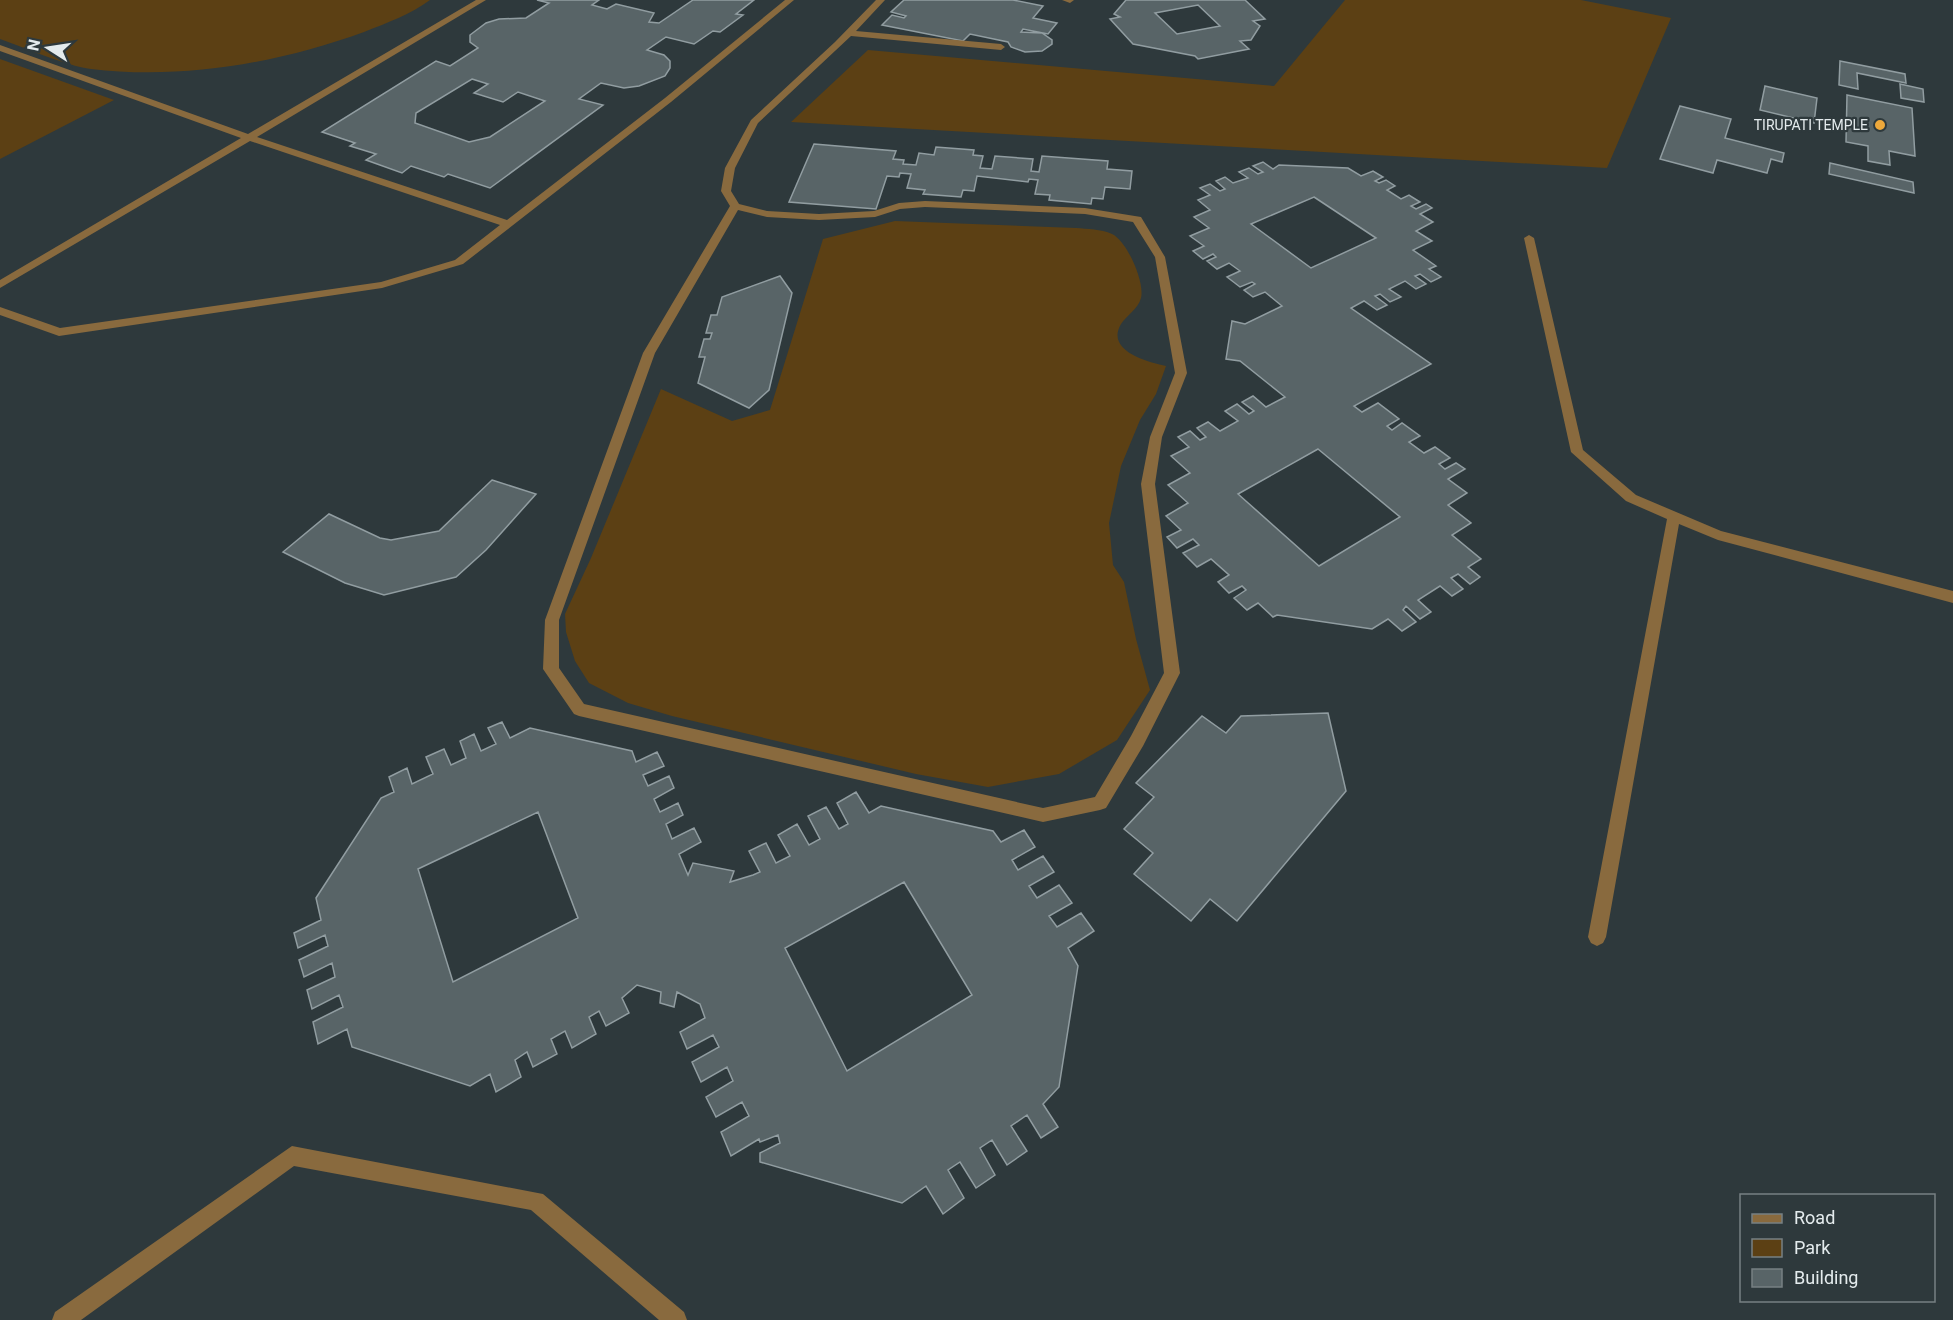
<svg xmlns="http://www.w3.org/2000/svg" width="1953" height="1320" font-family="Roboto,sans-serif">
<rect width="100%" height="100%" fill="#2e393c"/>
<g fill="#5c4014">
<path d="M0,0H430C411,14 387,23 364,32C279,63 182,80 91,69C67,66 25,48 0,39Z"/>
<polygon points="1345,0 1581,0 1671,18 1607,168 791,122 868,50 1274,86"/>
<polygon points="0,59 114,100 0,159"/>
<path d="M895,221L1076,228C1087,229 1101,229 1112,234C1127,241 1145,282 1141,298C1138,309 1127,315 1121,324C1105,351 1148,362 1166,366L1156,394L1140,420L1121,466L1109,523L1113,565L1124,582L1136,639L1150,690L1117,740L1059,774L988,787L916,774L672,716L628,703L589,683L575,661L566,632L565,614L591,558L661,389L732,421L770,410L823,239Z"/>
</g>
<g fill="#586467" stroke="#919da1" stroke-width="1.5" fill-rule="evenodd">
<path d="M537,0H599L592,5L607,9L616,4L654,13L649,22L659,23L693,0H754L736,14L743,15L720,32L713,31L694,44L666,37L647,50L664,55L670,61V68L665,76L639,86L624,88L601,83L579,99L603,105L490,188L448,174L444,177L411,166L402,173L366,160L376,154L350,146L355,143L322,132L436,61L450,66L478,48L470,42V35L486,23L499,19L526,18L549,3ZM472,79L488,84L474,93L503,102L518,92L545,101L490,137L469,142L415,123L416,113Z"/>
<polygon points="904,0 1013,0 1043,6 1033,18 1057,23 1048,34 1023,29 1021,32 1042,33 1052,40 1052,44 1042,51 1025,52 1011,47 1008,42 970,34 963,41 882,25 892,15 904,18 906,16 891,12"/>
<path d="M1126,0H1245L1265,19L1253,21L1260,26L1251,40L1240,41L1249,49L1198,59L1195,56L1133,44L1110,19L1120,17L1114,14ZM1198,5L1220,26L1177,34L1155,13Z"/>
<polygon points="1840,61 1905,74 1906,83 1857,73 1858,89 1839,85"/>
<polygon points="1900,84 1923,89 1924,102 1901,98"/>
<polygon points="1765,86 1817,98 1814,123 1760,110"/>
<polygon points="1847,95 1912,108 1915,156 1889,151 1890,165 1868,161 1868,146 1846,142"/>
<polygon points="1680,106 1731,119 1725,138 1784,153 1782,162 1771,159 1767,173 1717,160 1713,173 1660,159"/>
<polygon points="814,144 896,151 893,159 904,160 903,164 916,165 919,153 934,155 936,147 974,150 973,155 983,156 980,168 992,169 995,156 1033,159 1031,171 1039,172 1042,156 1108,161 1107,169 1132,171 1130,189 1105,187 1103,199 1092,198 1091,204 1049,200 1050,195 1035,194 1038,180 1029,179 1028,182 977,176 974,191 963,190 961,197 923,194 925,190 907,188 911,174 900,173 899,177 887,176 876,209 789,202"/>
<path d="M1263,162L1273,169L1279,165L1348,168L1361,176L1373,171L1383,177L1375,181L1379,183L1386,180L1395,186L1387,190L1401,199L1409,195L1420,202L1411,206L1416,209L1426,204L1432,208L1420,214L1433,222L1416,231L1432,241L1413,250L1436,266L1429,269L1441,277L1431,282L1420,274L1415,276L1426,284L1416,289L1405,281L1389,289L1401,297L1390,302L1380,294L1375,296L1387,305L1377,310L1364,301L1351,308L1431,364L1354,406L1362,412L1378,403L1399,419L1387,426L1392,430L1402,423L1420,436L1409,442L1424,453L1435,447L1450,458L1439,464L1445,469L1456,463L1465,469L1448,479L1467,493L1448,505L1471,523L1452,535L1481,559L1468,567L1480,577L1470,584L1458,574L1451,578L1463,589L1452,596L1440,586L1418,600L1431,612L1420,619L1406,606L1403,610L1416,622L1402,631L1388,619L1372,629L1277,615L1273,617L1258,603L1247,610L1234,598L1246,590L1242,586L1229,593L1218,582L1229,575L1211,559L1197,567L1183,553L1199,545L1193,539L1177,548L1167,537L1181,530L1166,516L1188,503L1168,485L1190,473L1171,456L1189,447L1178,437L1190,431L1200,440L1206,437L1197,428L1208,422L1220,431L1238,421L1225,411L1237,404L1249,414L1254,411L1242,402L1253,396L1266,407L1285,397L1240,361L1226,359L1232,321L1245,324L1282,306L1265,292L1253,297L1244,290L1255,284L1252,282L1240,287L1227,277L1240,271L1229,263L1217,269L1207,261L1216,257L1213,254L1203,259L1193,251L1204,246L1190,236L1209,228L1194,217L1210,210L1198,200L1210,195L1200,188L1210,184L1220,191L1225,189L1216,181L1225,177L1233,183L1248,178L1239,172L1249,168L1258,174L1263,172L1253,166ZM1314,197L1376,238L1311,268L1251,224ZM1318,449L1400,517L1319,566L1238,494Z"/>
<polygon points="1830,163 1913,182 1914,193 1829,174"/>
<polygon points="780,276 792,293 769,390 749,408 698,383 705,357 699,357 704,339 710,339 712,333 706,333 711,315 717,315 722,297"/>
<polygon points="492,480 536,494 486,550 456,577 384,595 345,583 283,552 329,514 380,538 391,540 439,531"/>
<polygon points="1328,713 1346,791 1237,921 1210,899 1191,921 1134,874 1153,853 1124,829 1154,797 1136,783 1202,716 1226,733 1241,716"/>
<path d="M502,722L510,738L530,728L632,751L636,762L657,752L664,766L643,775L648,786L669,776L674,788L654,799L660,812L678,803L683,815L666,824L672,839L694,828L701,842L679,854L688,875L693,863L734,871L730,882L753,875L760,872L749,851L766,843L776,863L790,856L778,835L797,824L809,845L820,839L808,816L826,807L839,829L848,824L837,803L856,792L869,813L881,806L993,831L1001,842L1024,830L1035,847L1012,860L1018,870L1043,856L1054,872L1029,886L1037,898L1059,885L1072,903L1049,916L1057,927L1081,913L1094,931L1068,948L1078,966L1059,1087L1043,1104L1058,1127L1041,1138L1027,1115L1011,1126L1027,1151L1007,1165L992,1140L980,1148L995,1175L976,1188L960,1162L948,1170L964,1198L943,1214L926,1186L902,1203L760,1162V1153L780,1143L778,1135L760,1142L759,1139L731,1156L721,1132L749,1116L742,1102L716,1117L706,1097L733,1081L727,1067L701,1082L692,1062L719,1047L713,1035L687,1049L680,1032L705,1018L700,1004L677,992L674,1007L660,1003L661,992L637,985L622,998L629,1013L606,1026L599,1011L589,1017L596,1034L572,1048L565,1031L551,1039L557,1054L533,1067L527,1052L515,1060L521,1077L496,1092L490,1074L470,1086L352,1047L347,1029L318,1044L313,1022L343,1007L339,995L312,1009L307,990L335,977L332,963L304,977L299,960L328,946L325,935L298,948L294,933L321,920L316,898L381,798L394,792L389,777L407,768L412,784L433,774L426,757L444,749L451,765L466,758L460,741L474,734L481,751L496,744L488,728ZM538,812L578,918L453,982L418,869ZM904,882L972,995L847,1071L785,948Z"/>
</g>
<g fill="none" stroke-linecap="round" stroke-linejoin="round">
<g fill="#896a3e" fill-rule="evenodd">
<polygon points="476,0 486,0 257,137 507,220 665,98 785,0 794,0 671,102 463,264 382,288 59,336 0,315 0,307 60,328 381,282 455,260 500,225 250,141 0,288 0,280 241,138 0,51 0,45 248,134"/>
<path d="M876,0H885L856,31L1001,44L1005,47L1001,50L851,36L758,123L735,168L731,191L739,204L767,211L819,214L874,211L899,203L925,201L1085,208L1141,217L1165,257L1187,373L1162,437L1155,484L1180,673L1143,746L1106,808L1100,810L1043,822L579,716L574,714L543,669L545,620L643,353L730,206L721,191L725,168L751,120L835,42ZM925,207L1085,214L1133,222L1155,257L1175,373L1150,437L1141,484L1164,673L1131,736L1095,797L1043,808L584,704L559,668V620L655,353L738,210L767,217L819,220L875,217L900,209Z"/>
<polygon points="1062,0 1074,0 1070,3"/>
</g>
<g fill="#896a3e" fill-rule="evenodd">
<polygon points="1529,235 1534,238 1583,450 1636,495 1721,531 1953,591 1953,603 1718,540 1679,524 1606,937 1603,943 1597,946 1591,943 1588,937 1667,519 1626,501 1571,452 1524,238"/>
<polygon points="292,1146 543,1194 684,1312 687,1320 659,1320 531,1210 294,1166 81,1320 52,1320 55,1312"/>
</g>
</g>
<circle fill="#eda83b" stroke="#2e393c" stroke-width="2" cx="1880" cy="125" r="6"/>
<g text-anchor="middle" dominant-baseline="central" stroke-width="4.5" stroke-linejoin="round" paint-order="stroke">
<g font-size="14" fill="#e4ebed" stroke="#2e393c" text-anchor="end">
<text x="1868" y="125">TIRUPATI TEMPLE</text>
</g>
</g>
<rect x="1740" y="1194" width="195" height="108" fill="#2e393c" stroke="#778083" stroke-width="1.5"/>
<rect x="1752" y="1214" width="30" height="9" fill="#896a3e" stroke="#778083" stroke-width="1.5"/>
<text x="1794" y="1224" font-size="18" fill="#e4ebed">Road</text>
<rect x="1752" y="1239" width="30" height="18" fill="#5c4014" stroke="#778083" stroke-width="1.5"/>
<text x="1794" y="1254" font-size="18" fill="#e4ebed">Park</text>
<rect x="1752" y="1269" width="30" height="18" fill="#586467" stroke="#778083" stroke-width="1.5"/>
<text x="1794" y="1284" font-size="18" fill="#e4ebed">Building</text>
<g transform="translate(48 48) rotate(282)" stroke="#2e393c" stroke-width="4.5" paint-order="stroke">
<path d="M0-4.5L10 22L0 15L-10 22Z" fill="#e4ebed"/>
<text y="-9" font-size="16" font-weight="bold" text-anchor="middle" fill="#e4ebed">N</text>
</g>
</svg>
